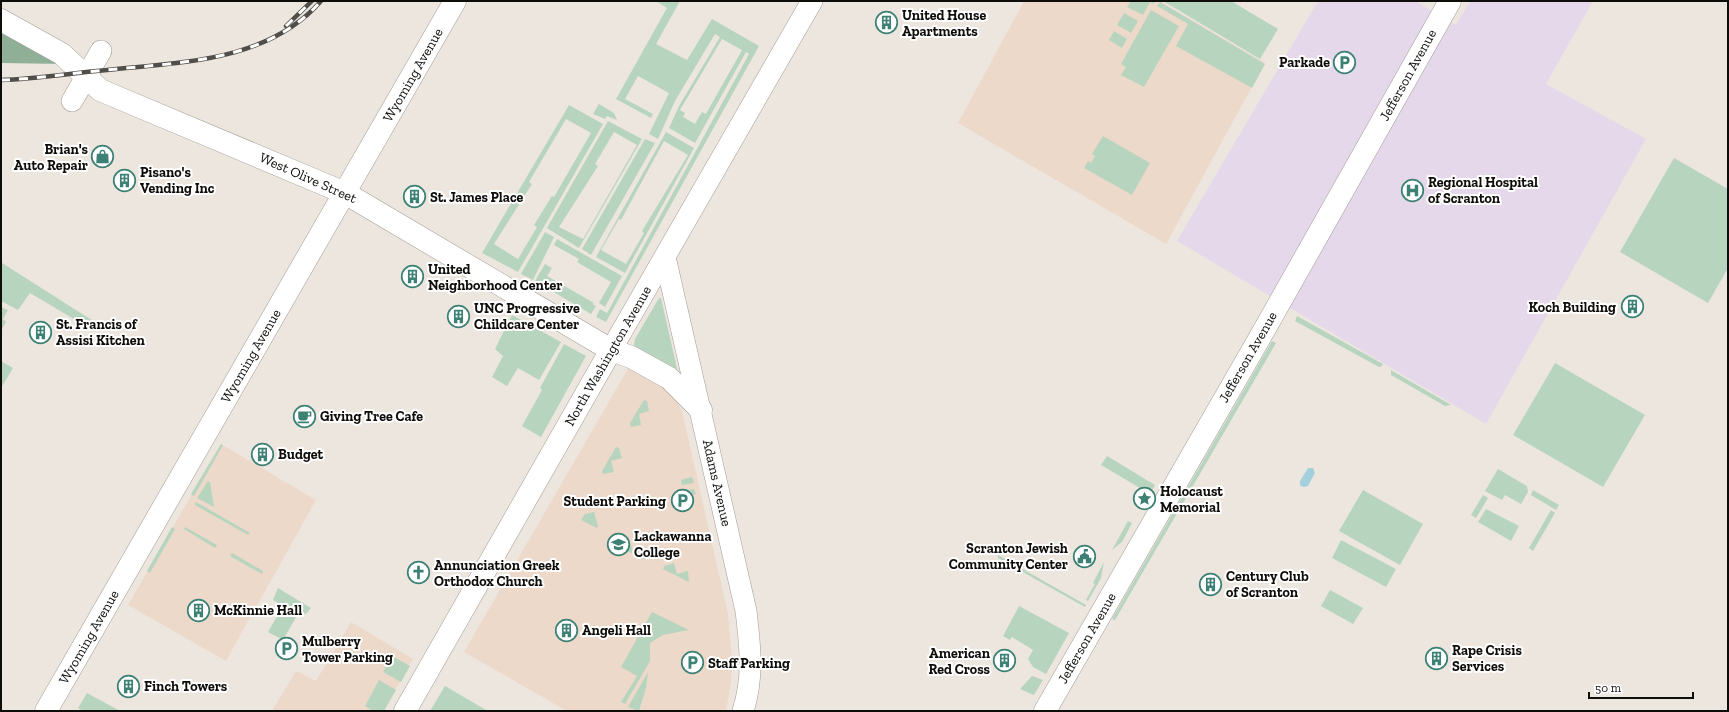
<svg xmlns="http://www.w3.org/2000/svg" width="1729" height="712" font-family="'Zilla Slab',serif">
<rect width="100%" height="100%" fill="#ede6df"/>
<g fill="#edd9ca">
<polygon points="1024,1 1160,1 1265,63 1166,244 958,123"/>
<polygon points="629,367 662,386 676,400 682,411 728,614 732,660 731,682 726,711 567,711 464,652"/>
<polygon points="221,444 316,500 226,661 128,605"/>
<polygon points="351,622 413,659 383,711 272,711 296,671 316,681"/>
</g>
<polygon fill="#e5d8eb" points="1318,1 1415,1 1456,25 1470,1 1593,1 1546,84 1646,139 1486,424 1177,241"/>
<g fill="#b7d5be" fill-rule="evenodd">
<path d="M656,1H680L656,44L687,60L712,19L759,46L606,322L596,317L600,309L607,313L749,54L746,52L695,143L669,128L679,106L720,37L715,34L675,101L658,139L649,134L669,93L638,76L625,99L653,114L651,118L616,99L667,8ZM722,39L742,50L706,114L702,112L695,124L683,117L685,113L680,110Z"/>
<polygon points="1131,1 1155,1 1153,4 1150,2 1143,15 1127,7"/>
<polygon points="1163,1 1231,1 1278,29 1260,59"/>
<polygon points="1160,2 1265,64 1252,88 1176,46 1188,24 1157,6"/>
<polygon points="1151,10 1179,26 1144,87 1121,75 1126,67 1121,64"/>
<polygon points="1124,13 1138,21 1131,33 1117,25"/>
<polygon points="1114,31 1127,39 1122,48 1109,40"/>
<polygon points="599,104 614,113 617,120 607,116 605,119 593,114"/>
<path d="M569,105L603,124L518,272L482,253ZM566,119L591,133L554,197L552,196L534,225L537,227L518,259L494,244L532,184L529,182Z"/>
<path d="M608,121L642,139L579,248L547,228ZM614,132L637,145L583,239L559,227L598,166L595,164Z"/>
<path d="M666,132L694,148L625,273L596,257ZM664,141L688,155L642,231L644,233L626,264L601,250L619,219L621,220Z"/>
<polygon points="1103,136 1150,163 1132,195 1084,168 1088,161 1091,163 1095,156 1092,154"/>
<polygon points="645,139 655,143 591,255 582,249"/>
<polygon points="1674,158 1728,189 1728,268 1708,303 1620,252"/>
<polygon points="545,232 554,237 533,280 521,274"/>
<polygon points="557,239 622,276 605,307 599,303 611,282 577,262 579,259 554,245"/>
<polygon points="2,263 98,324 94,331 30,293 18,310 1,301"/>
<polygon points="545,264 552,268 547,276 594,303 592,304 596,306 591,314 535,281"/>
<polygon points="659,298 661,298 678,373 638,351 634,346 635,339"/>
<polygon points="1,307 8,310 3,319 6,322 1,331"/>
<polygon points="512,315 561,342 539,380 518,368 507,386 492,377 503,356 495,349"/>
<polygon points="1297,316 1383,364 1382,366 1379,367 1295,321"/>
<polygon points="1272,341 1276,343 1115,620 1112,619"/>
<polygon points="564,344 586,356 541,437 522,426 542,390 540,388"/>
<polygon points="1,361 13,368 1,388"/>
<polygon points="1555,363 1645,415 1603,487 1513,435"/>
<polygon points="1391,370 1451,405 1445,406 1391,375"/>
<polygon points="644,400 647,401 649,411 639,414 641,425 631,427 630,423"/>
<polygon points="221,444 223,445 194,496 191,494"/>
<polygon points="616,447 619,448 622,458 611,461 614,472 603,474 602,471"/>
<polygon points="1107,456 1155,485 1146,501 1141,498 1145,491 1101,465"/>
<polygon points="1498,469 1527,486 1528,492 1521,504 1505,495 1502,500 1485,491"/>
<polygon points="692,477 694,483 682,485 681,480"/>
<polygon points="208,481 210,482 214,507 197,498"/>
<polygon points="694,489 696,494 685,496 683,491"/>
<polygon points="1363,490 1423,524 1400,565 1339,531"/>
<polygon points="1533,490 1559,505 1556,510 1531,495"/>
<polygon points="1483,495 1488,498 1476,518 1471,515"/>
<polygon points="196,502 250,533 248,535 195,505"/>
<polygon points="1486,509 1519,526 1511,541 1478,522"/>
<polygon points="1551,510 1555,513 1533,551 1529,548"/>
<polygon points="594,512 598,526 597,528 581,520 585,514"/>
<polygon points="1128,521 1132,523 1122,542 1112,550"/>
<polygon points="172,527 175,529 150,573 147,571"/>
<polygon points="185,527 217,545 215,548 184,529"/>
<polygon points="1341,540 1396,569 1386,587 1332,558"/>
<polygon points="630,541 633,552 644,549 645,560 618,546 620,544"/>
<polygon points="232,553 263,571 262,574 230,556"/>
<polygon points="998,555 1086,605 1085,607 998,558"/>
<polygon points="1104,562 1101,578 1088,601 1086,600 1095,584 1093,583"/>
<polygon points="674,563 677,574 688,571 689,582 663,569 664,566"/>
<polygon points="278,588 311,608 306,614 299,612 283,640 268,632 283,606 273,600"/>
<polygon points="1330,590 1363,608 1353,624 1321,606"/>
<polygon points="1019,606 1069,633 1046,674 1033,667 1028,659 1033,650 1012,637 1010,640 1003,636"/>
<polygon points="652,612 689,630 663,635 650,643 650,661 625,704 621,702 637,676 621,667"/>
<polygon points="392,656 410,666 401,682 383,672"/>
<polygon points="648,672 646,688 639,711 628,707"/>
<polygon points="1032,676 1043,680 1034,695 1020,689"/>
<polygon points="379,680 396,690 384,711 373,711 365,706"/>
<polygon points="445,686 486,710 485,711 430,711"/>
<polygon points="87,693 120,711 83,711 78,708"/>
</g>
<polygon fill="#8faf97" points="1,28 66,64 1,63"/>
<polygon fill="#a4d0dd" points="1308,468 1313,468 1315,473 1308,486 1303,487 1300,485 1300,481"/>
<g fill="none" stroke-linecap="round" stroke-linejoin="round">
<defs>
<g id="tertiary">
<polyline points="72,101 101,51"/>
<path d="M665,257L746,611C750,645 754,677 743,711"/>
<polyline points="611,350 812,1"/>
</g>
<g id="secondary">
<polyline points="1,20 62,54 100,90 345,193 611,350 631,357 669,378 701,410"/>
<polyline points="46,711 455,1"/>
<polyline points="405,711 611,350"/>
<polyline points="1045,711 1263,332 1450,1"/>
</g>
</defs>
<use href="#tertiary" stroke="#a39c96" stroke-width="22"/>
<use href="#secondary" stroke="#a39c96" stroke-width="23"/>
<use href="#tertiary" stroke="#fff" stroke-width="21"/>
<use href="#secondary" stroke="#fff" stroke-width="22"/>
<defs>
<g id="rail">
<polyline points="286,26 312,1"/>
<path d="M1,80C36,79 72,73 107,70C181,62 268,62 321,1"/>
</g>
</defs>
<use href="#rail" stroke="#514e49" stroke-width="4.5"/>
<use href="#rail" stroke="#fff" stroke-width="3" stroke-dasharray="9" stroke-linecap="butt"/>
</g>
<defs>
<symbol id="building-ring" viewBox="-11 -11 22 22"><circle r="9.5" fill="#fff" stroke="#3d8175" stroke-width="1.5"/><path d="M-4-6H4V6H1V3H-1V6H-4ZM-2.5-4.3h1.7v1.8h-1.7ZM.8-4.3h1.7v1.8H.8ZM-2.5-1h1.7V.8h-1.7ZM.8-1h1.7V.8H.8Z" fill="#3d8175"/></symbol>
<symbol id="parking-ring" viewBox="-11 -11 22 22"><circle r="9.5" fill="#fff" stroke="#3d8175" stroke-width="1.5"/><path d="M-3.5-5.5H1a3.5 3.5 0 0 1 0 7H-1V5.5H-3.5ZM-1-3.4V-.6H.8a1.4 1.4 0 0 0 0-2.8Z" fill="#3d8175"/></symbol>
<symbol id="shop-ring" viewBox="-11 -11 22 22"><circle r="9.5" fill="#fff" stroke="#3d8175" stroke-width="1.5"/><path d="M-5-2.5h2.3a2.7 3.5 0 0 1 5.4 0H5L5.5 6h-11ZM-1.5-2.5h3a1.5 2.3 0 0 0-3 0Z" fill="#3d8175"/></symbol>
<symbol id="hospital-ring" viewBox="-11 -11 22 22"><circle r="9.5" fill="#fff" stroke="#3d8175" stroke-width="1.5"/><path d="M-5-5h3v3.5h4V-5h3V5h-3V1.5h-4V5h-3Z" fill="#3d8175"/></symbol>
<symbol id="cafe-ring" viewBox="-11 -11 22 22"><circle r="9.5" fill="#fff" stroke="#3d8175" stroke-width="1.5"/><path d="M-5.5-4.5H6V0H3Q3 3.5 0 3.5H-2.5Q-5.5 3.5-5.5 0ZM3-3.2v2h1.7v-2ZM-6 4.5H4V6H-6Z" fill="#3d8175"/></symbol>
<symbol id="sight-ring" viewBox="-11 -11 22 22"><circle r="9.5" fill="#fff" stroke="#3d8175" stroke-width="1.5"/><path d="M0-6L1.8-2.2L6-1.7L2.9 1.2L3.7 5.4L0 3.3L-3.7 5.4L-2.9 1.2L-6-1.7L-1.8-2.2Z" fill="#3d8175"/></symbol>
<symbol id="university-ring" viewBox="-11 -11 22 22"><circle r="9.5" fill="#fff" stroke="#3d8175" stroke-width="1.5"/><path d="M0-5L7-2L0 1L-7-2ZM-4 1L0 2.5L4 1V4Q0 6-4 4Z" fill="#3d8175"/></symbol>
<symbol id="civic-ring" viewBox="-11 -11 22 22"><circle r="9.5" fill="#fff" stroke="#3d8175" stroke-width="1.5"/><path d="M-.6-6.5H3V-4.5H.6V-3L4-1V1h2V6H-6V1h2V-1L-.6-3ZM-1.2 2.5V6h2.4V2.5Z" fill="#3d8175"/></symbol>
<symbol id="church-ring" viewBox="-11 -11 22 22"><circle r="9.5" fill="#fff" stroke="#3d8175" stroke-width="1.5"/><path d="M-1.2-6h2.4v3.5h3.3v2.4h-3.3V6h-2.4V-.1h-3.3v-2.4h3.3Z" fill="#3d8175"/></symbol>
</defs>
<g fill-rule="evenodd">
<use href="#building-ring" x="874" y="10" width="25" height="25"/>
<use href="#parking-ring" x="1332" y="50" width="25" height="25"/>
<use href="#shop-ring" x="90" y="144" width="25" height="25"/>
<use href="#building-ring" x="112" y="168" width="25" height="25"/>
<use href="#hospital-ring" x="1400" y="178" width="25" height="25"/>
<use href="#building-ring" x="402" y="184" width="25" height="25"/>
<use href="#building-ring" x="400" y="264" width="25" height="25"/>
<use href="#building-ring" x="1620" y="294" width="25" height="25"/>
<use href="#building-ring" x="446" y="304" width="25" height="25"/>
<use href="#building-ring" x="28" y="320" width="25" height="25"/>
<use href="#cafe-ring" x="292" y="404" width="25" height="25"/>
<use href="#building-ring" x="250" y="442" width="25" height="25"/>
<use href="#sight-ring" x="1132" y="486" width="25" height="25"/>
<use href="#parking-ring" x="670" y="488" width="25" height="25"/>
<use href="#university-ring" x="606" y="532" width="25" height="25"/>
<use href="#civic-ring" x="1072" y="544" width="25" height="25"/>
<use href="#church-ring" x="406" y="560" width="25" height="25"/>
<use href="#building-ring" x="1198" y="572" width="25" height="25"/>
<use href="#building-ring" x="186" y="598" width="25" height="25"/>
<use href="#building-ring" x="554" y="618" width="25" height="25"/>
<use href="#parking-ring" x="274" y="636" width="25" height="25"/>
<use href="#building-ring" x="1424" y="646" width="25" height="25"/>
<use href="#building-ring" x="992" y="648" width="25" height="25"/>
<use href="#parking-ring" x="680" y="650" width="25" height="25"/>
<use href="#building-ring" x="116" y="674" width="25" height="25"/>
</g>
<g text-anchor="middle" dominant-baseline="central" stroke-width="4" stroke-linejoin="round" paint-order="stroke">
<g font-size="14" font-weight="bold" fill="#0f0d0a" stroke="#fff" text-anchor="start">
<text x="902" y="15">United House<tspan x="902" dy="16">Apartments</tspan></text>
<text x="1330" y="62" text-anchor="end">Parkade</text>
<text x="88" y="149" text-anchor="end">Brian's<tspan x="88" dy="16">Auto Repair</tspan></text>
<text x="140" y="172">Pisano's<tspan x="140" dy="16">Vending Inc</tspan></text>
<text x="1428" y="182">Regional Hospital<tspan x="1428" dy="16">of Scranton</tspan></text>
<text x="430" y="197">St. James Place</text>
<text x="428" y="269">United<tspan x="428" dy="16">Neighborhood Center</tspan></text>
<text x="1616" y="307" text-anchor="end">Koch Building</text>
<text x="474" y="308">UNC Progressive<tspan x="474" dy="16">Childcare Center</tspan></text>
<text x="56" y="324">St. Francis of<tspan x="56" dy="16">Assisi Kitchen</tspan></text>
<text x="320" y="416">Giving Tree Cafe</text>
<text x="278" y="454">Budget</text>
<text x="1160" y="491">Holocaust<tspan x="1160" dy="16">Memorial</tspan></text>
<text x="666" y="501" text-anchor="end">Student Parking</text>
<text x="634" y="536">Lackawanna<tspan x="634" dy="16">College</tspan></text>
<text x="1068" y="548" text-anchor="end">Scranton Jewish<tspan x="1068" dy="16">Community Center</tspan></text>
<text x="434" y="565">Annunciation Greek<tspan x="434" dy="16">Orthodox Church</tspan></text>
<text x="1226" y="576">Century Club<tspan x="1226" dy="16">of Scranton</tspan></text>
<text x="214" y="610">McKinnie Hall</text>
<text x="582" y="630">Angeli Hall</text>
<text x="302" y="641">Mulberry<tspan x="302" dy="16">Tower Parking</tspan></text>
<text x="1452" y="650">Rape Crisis<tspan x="1452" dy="16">Services</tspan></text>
<text x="990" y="653" text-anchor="end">American<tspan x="990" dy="16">Red Cross</tspan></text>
<text x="708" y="663">Staff Parking</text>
<text x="144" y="686">Finch Towers</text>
</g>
<g font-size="14" fill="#0f0d0a" stroke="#fff">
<text transform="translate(413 75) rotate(-60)">Wyoming Avenue</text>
<text transform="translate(1408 75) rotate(-61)">Jefferson Avenue</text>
<text transform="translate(308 178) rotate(24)">West Olive Street</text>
<text transform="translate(251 356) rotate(-60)">Wyoming Avenue</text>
<text transform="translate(608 356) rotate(-60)">North Washington Avenue</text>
<text transform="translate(1248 357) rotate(-60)">Jefferson Avenue</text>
<text transform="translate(717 483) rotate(77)">Adams Avenue</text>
<text transform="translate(89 637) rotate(-60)">Wyoming Avenue</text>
<text transform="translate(1087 638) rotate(-60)">Jefferson Avenue</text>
</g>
</g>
<rect width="1729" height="712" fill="none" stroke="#0f0d0a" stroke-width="4"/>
<path d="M1589 692v6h104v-6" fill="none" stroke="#0f0d0a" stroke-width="2"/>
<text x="1595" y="692" font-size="12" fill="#0f0d0a" stroke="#ffffff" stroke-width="3" paint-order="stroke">50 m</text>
</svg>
